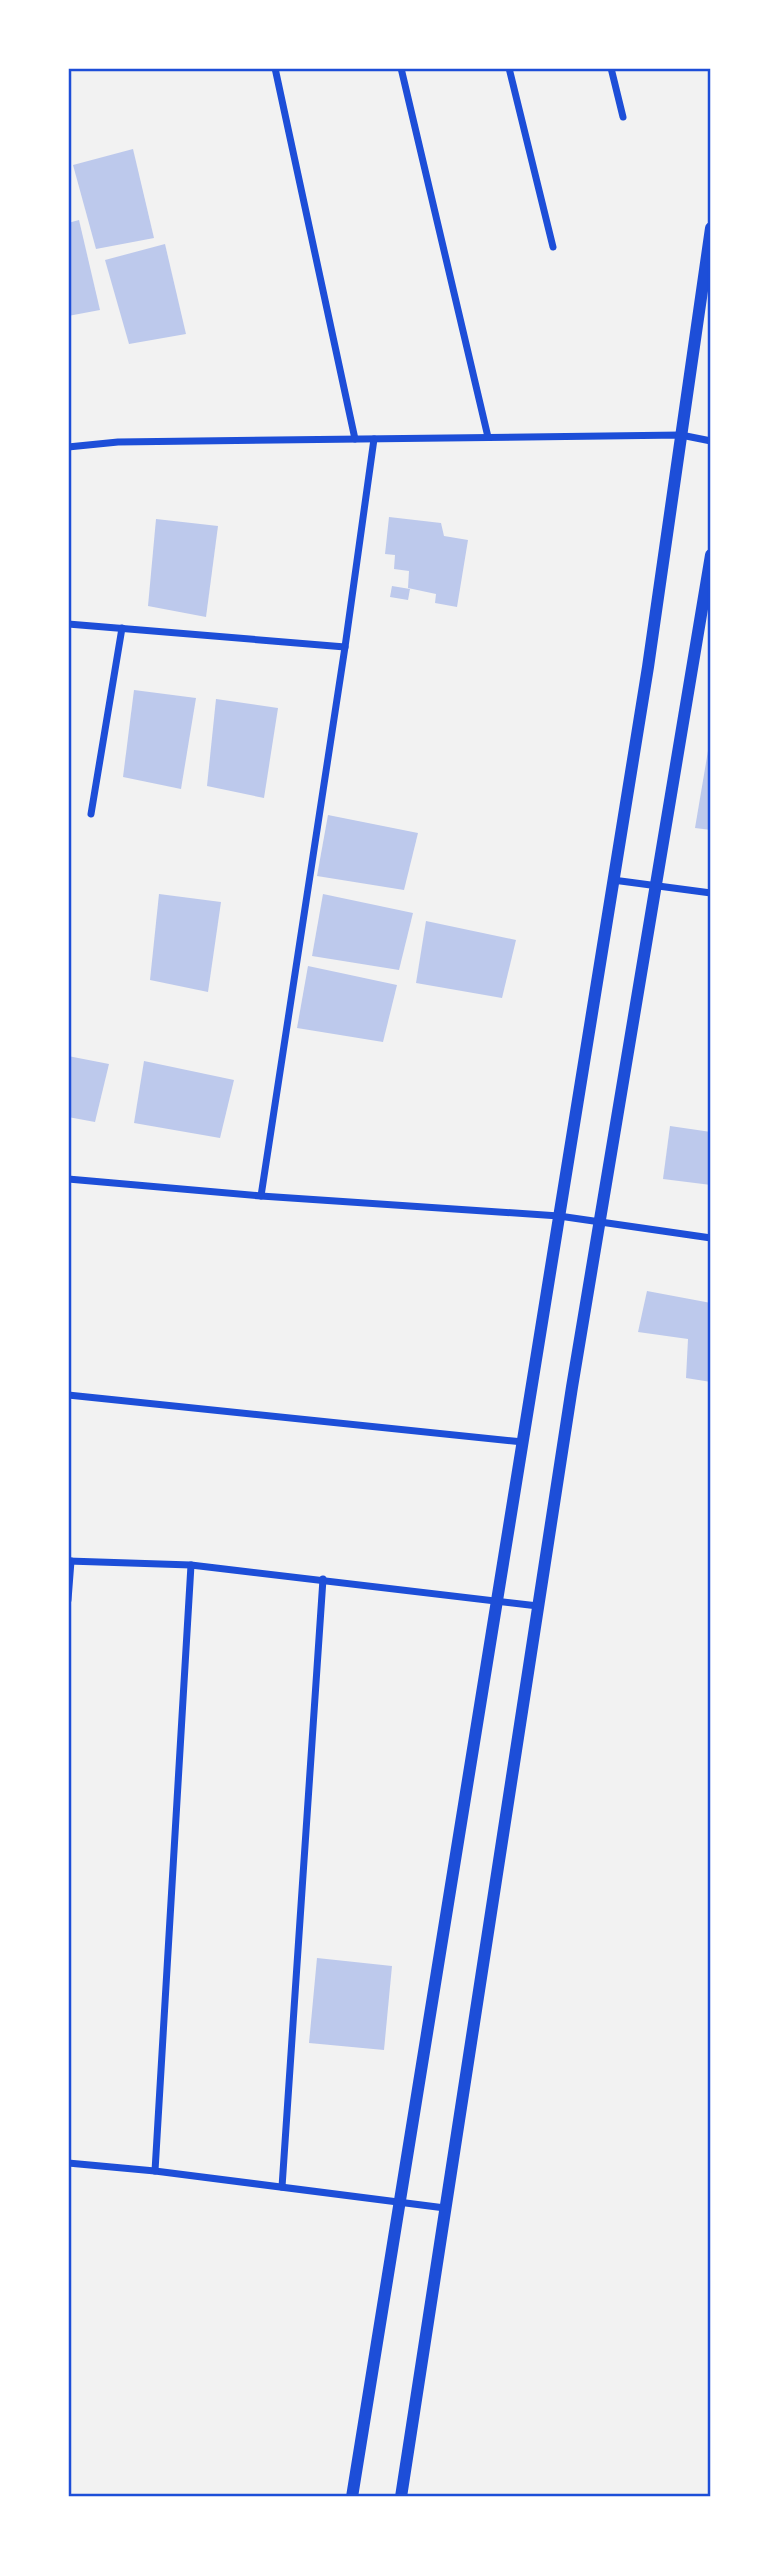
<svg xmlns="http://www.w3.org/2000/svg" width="779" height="2565" font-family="Literata,serif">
<rect width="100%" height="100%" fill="#f2f2f2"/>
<g fill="#bdc9ec">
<polygon points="133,149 154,238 96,249 73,165"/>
<polygon points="79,220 100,310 68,316 68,223"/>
<polygon points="165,244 186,334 129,344 105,260"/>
<polygon points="389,517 441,523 444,536 468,540 457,607 435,603 436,594 408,588 409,571 394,569 395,555 385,554"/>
<polygon points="156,519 218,526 206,617 148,606"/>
<polygon points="392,586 410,589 408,600 390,597"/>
<polygon points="134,690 196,698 181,789 123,777"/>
<polygon points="216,699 278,708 264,798 207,786"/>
<polygon points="709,745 711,745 711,830 695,828"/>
<polygon points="328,815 418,833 404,890 317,876"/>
<polygon points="159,894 221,902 208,992 150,980"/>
<polygon points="323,894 413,913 399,970 312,956"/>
<polygon points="426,921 516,940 502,998 416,983"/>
<polygon points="308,966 397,985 383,1042 297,1028"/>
<polygon points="68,1056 109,1064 95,1122 68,1117"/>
<polygon points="144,1061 234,1080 220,1138 134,1123"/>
<polygon points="670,1126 711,1132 711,1185 663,1179"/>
<polygon points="647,1291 711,1303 711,1382 686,1378 688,1339 638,1332"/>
<polygon points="317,1958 392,1966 384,2050 309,2043"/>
</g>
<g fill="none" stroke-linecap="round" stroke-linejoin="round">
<g stroke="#1d4ed8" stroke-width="7">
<polyline points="275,68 355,439"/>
<polyline points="401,68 488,437"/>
<polyline points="509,68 553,247"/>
<polyline points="611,68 623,117"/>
<polyline points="68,447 118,442 681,435 711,441"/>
<polyline points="68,624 345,647"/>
<polyline points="91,814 122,628"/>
<polyline points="613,880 711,893"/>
<polyline points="68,1179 261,1196 559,1216 711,1238"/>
<polyline points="261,1196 345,647 374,439"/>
<polyline points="68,1395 523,1442"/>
<polyline points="68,1561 191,1565 538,1606"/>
<polyline points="68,1600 71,1561"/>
<polyline points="68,2163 155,2171 445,2208"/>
<polyline points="155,2171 191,1565"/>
<polyline points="282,2187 323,1579"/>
</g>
<g stroke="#1d4ed8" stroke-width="12">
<polyline points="352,2497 648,667 711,228"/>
<polyline points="401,2497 572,1387 711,555"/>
</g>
</g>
<rect width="779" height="2565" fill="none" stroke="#ffffff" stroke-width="140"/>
<rect x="70" y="70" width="639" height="2425" fill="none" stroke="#1d4ed8" stroke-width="2.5"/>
</svg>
